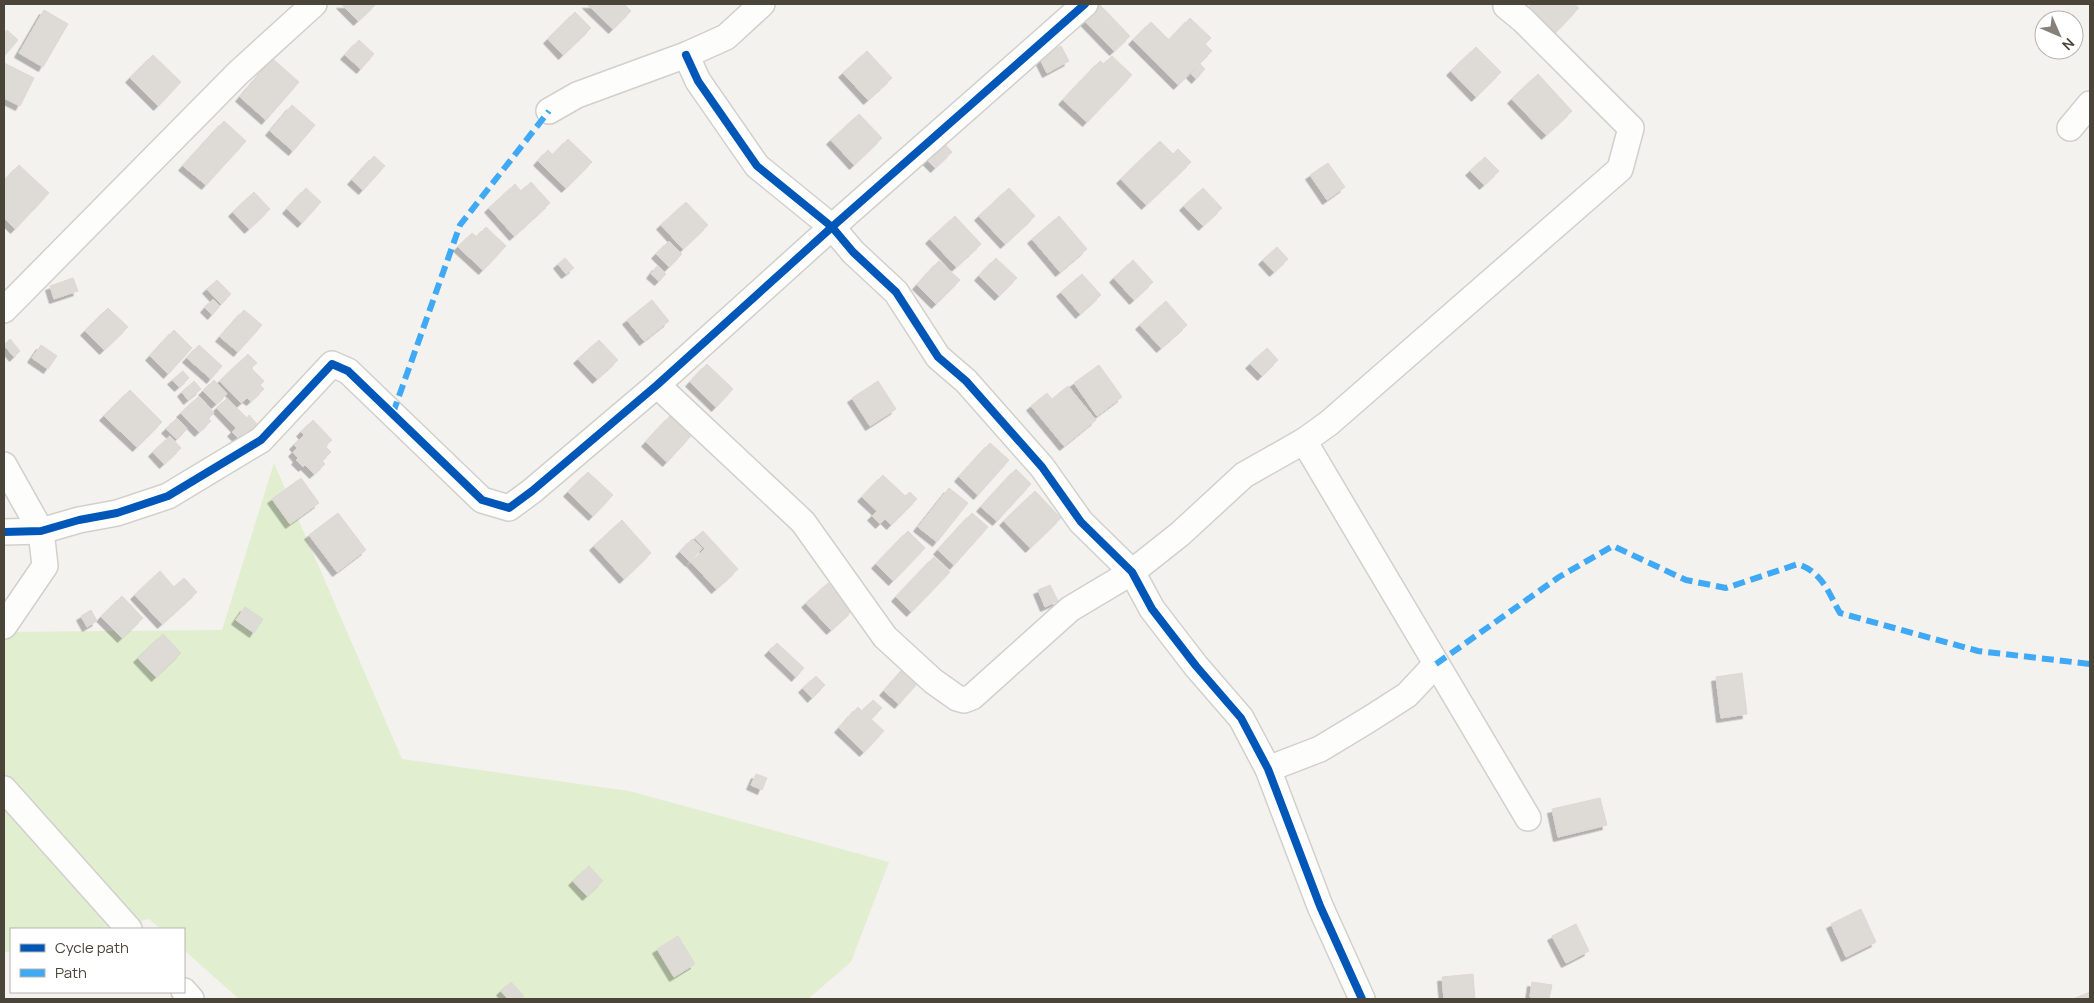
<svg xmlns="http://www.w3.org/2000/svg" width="2094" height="1003" font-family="Manrope,sans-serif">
<defs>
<filter id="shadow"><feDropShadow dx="-4.5" dy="4.5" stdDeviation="0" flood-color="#0004"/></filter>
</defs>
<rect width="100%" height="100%" fill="#f4f2ee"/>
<polygon fill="#e1eecf" points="274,463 402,759 629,791 889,862 851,962 808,999 239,999 184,950 184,929 161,929 149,919 106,929 11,929 11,951 4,953 4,632 222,630"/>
<g fill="#dedbd6" stroke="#dcd9d4" filter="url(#shadow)">
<polygon points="341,4 376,4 358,21"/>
<polygon points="587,4 624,4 631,11 613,29"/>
<polygon points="1099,4 1130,36 1114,51 1083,19"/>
<polygon points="1532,4 1574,4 1579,8 1550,38 1523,13"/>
<polygon points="44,10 68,24 43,67 19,53"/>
<polygon points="575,12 591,28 563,55 548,39"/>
<polygon points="1190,18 1211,38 1205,44 1212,51 1178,85 1133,40 1151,22 1169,40"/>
<polygon points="7,30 18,40 4,56 4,34"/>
<polygon points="359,40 374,54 361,69 345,55"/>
<polygon points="1061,46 1069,61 1047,73 1039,57"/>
<polygon points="1476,47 1501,72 1476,97 1451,71"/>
<polygon points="867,51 892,78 868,100 843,73"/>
<polygon points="153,55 181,82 158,106 130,78"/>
<polygon points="1112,56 1132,75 1087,122 1063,100 1100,61 1104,64"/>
<polygon points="273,59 299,82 266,120 240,97"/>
<polygon points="4,63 34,78 20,106 4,98"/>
<polygon points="1200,64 1205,69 1196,79 1191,74"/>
<polygon points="1538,74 1572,111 1546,135 1512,99"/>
<polygon points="292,105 315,125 293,151 270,131"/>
<polygon points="859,114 882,138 854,165 831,140"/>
<polygon points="224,121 246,141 206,185 183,166"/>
<polygon points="568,139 592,162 566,188 538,161 548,150 553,155"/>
<polygon points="942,141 952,152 935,168 925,158"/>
<polygon points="1160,141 1173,154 1178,149 1191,162 1146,205 1121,179"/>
<polygon points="374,156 385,166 363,190 352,180"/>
<polygon points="1485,157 1499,171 1484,185 1470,171"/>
<polygon points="1328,163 1345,187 1327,200 1310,175"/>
<polygon points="19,165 49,193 15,229 4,218 4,181"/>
<polygon points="531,182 550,203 514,236 489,208 515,184 521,191"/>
<polygon points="306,188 321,202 302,223 287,209"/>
<polygon points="1009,188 1035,216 1005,244 979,216"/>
<polygon points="1203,188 1222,208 1203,226 1184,206"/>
<polygon points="254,192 270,209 249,229 233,212"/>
<polygon points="686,202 708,225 683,249 661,225"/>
<polygon points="955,216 981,244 956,267 930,239"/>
<polygon points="1059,216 1087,249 1060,272 1032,239"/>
<polygon points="486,227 506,246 483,270 458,247 472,233 477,237"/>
<polygon points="669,241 682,254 669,267 656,254"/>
<polygon points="1277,247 1288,259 1274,272 1263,260"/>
<polygon points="565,258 574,268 566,274 558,264"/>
<polygon points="996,258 1017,278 999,296 979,276"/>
<polygon points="1133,260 1153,282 1134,300 1114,278"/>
<polygon points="939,261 960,280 936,304 917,285"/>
<polygon points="657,266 666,274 659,281 651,274"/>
<polygon points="1082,274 1101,295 1080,314 1061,292"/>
<polygon points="73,278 78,291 54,299 50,286"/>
<polygon points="217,280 231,294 221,304 207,289"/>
<polygon points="213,299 220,306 212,315 205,308"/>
<polygon points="652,300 669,321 644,341 627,320"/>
<polygon points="1166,301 1187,325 1161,348 1140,325"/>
<polygon points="108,308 128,327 104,350 85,331"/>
<polygon points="244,310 262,325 238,352 220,337"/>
<polygon points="174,330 192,348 168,374 150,356"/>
<polygon points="10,339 20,351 14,357 4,345"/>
<polygon points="599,340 618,360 597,379 578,359"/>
<polygon points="41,345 57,356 48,369 32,358"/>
<polygon points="199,345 222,366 211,379 187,358"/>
<polygon points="1267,348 1278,360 1262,376 1250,364"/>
<polygon points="248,354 257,363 251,368 264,381 260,385 264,389 251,401 247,398 241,403 220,381"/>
<polygon points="707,364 733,389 716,407 690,382"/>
<polygon points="1099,365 1122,397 1097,416 1074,383"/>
<polygon points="183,371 189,378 179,387 172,380"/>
<polygon points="214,380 227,394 216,404 203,391"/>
<polygon points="194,381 201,389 188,400 182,392"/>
<polygon points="878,381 896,409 870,426 852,398"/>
<polygon points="1068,386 1096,420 1064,446 1031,406 1047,393 1052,399"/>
<polygon points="130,390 162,422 137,447 104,416"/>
<polygon points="199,396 214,413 208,419 211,421 199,432 181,413"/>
<polygon points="227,398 247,418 249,415 257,424 240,440 232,432 236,428 217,408"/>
<polygon points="670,416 691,436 667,462 646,442"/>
<polygon points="177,418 187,429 177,439 166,429"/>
<polygon points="313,420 332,440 325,446 331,452 322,461 325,464 314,474 305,465 303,467 296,460 298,458 293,452 297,448 294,445 304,435 301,432"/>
<polygon points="170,436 181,448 164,464 153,452"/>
<polygon points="990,443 1009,460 978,495 959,477"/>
<polygon points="1016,469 1031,484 997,521 981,507"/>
<polygon points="588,472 613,495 593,516 568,492"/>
<polygon points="883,475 905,496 910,492 917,499 891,525 885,519 880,524 872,516 877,511 862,497"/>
<polygon points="301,478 319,503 290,524 272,499"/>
<polygon points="949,488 968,503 937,542 918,527"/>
<polygon points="1035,491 1061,518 1030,548 1004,521"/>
<polygon points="338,513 366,550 337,572 309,535"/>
<polygon points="972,513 988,527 954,565 938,550"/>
<polygon points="622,520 651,553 624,579 594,546"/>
<polygon points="703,531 738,569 716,589 691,562 705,549 695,538"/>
<polygon points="908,531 925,548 893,581 876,564"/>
<polygon points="692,539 702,548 690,562 680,552"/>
<polygon points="934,557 950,572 911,612 896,597"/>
<polygon points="160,571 174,587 184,578 197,592 162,624 135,595"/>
<polygon points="828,583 853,610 831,630 806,603"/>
<polygon points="1050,585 1058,601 1045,607 1038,590"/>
<polygon points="122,596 143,618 122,638 101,617"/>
<polygon points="245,607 263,619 254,633 236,620"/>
<polygon points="91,610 97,621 87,627 81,616"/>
<polygon points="163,634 181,653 156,677 138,658"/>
<polygon points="777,643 804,668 796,677 769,651"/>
<polygon points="910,662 925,675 899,704 884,691"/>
<polygon points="1742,673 1747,714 1721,718 1716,677"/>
<polygon points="816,676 825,685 812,698 803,688"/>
<polygon points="873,700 882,708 871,719 884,731 864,752 839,728 858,707 862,711"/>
<polygon points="756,774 767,778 762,790 751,785"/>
<polygon points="1600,798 1607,825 1558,837 1552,809"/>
<polygon points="589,866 603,881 587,896 573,881"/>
<polygon points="1861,909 1876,942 1846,957 1831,924"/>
<polygon points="1576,924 1589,951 1566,963 1552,936"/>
<polygon points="678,936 695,964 674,977 657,949"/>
<polygon points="1473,974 1475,999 1444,999 1442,977"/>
<polygon points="511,982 524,996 520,999 508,999 501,991"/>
<polygon points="1532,982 1552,985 1549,999 1530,997"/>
<polygon points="2090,992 2090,999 2073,999"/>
</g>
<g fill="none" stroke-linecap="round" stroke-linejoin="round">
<defs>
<g id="minor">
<polyline points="1508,4 1506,6 1523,20 1631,128 1620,169 1329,423 1304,441 1528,818"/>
<polyline points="686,55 698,81 757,166 832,227 853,252 896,292 938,357 966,381 1042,467 1081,522 1132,572 1152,609 1196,666 1241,718 1268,769 1320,906 1362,999"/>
<polyline points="549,111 577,95 686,55 726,37 762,4"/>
<polyline points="2070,128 2090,104"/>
<polyline points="4,310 238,73 314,4"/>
<polyline points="657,385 803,522 885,637 933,681 957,698 964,700 972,697 1070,609 1132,572 1180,534 1244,475 1304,441"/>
<polyline points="4,465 41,531 45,566 4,626"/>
<polyline points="4,532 41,531 79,520 117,513 168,496 261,440 332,364 348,371 482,500 509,508 532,491 657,385 832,227 1085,4"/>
<polyline points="1268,769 1320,749 1368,720 1407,695 1436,664"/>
<polyline points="4,789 129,929"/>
<polyline points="184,991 191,999"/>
</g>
</defs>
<use href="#minor" stroke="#d2d0cb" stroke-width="28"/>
<use href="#minor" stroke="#fdfdfc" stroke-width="25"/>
<g stroke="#3fa9f5" stroke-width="6" stroke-dasharray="12 6" stroke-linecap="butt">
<polyline points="393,413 460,225 549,111"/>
<path d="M1436,664L1559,577L1613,546L1686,580L1726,588L1798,564C1823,573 1828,592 1840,613L1978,651L2090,664"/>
</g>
<defs>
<g id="cycleway">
<polyline points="686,55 698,81 757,166 832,227 853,252 896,292 938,357 966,381 1042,467 1081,522 1132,572 1152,609 1196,666 1241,718 1268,769 1320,906 1362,999"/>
<polyline points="4,532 41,531 79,520 117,513 168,496 261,440 332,364 348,371 482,500 509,508 532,491 657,385 832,227 1085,4"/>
</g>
</defs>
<use href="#cycleway" stroke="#fff" stroke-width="11"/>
<use href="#cycleway" stroke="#0057b8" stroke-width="8"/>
</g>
<rect width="2094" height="1003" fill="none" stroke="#4b4439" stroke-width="10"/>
<rect x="10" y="928" width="175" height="65" fill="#ffffff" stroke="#b7b4b0"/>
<rect x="20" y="944" width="25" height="8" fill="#0057b8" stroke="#b7b4b0"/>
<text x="55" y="953" font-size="15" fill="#4b4439">Cycle path</text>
<rect x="20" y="969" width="25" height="8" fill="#3fa9f5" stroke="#b7b4b0"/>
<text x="55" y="978" font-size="15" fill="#4b4439">Path</text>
<g transform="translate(2059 35) rotate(135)"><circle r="24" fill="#ffffff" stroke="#b7b4b0"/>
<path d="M0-4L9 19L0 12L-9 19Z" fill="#868178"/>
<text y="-8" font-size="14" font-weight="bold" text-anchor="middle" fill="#4b4439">N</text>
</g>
</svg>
